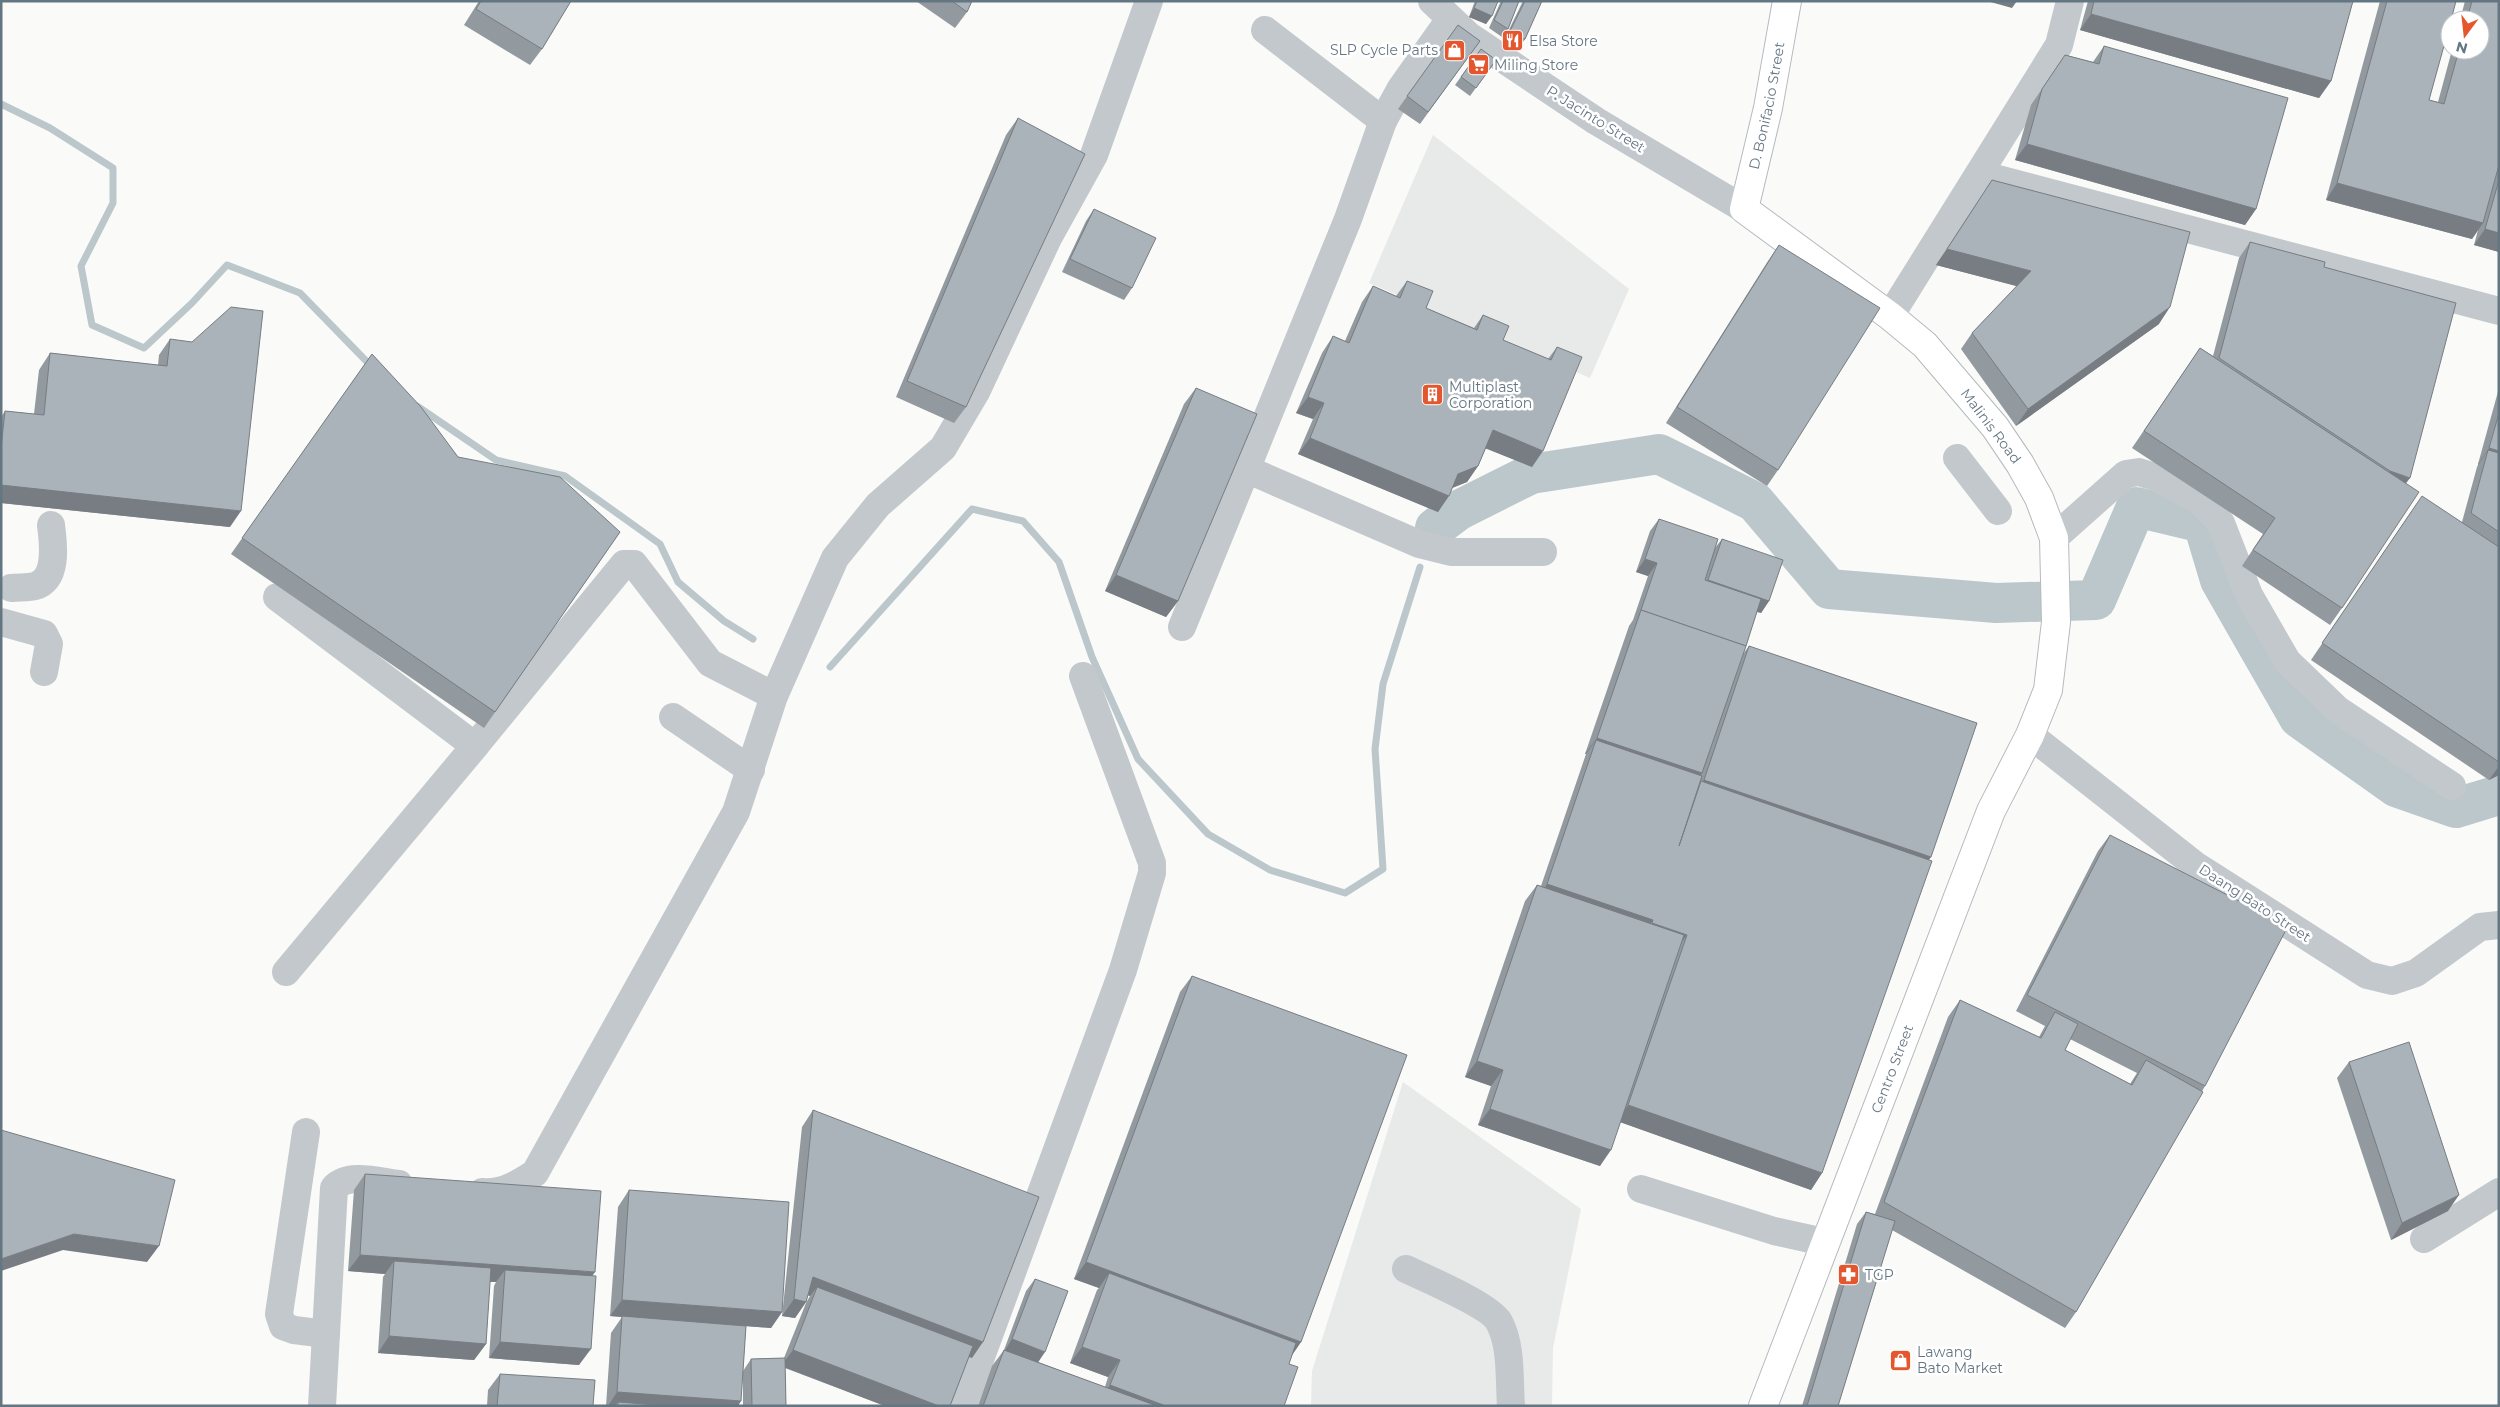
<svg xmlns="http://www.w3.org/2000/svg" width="2500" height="1407" font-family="Montserrat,sans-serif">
<rect width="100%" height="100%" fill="#fafaf8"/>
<g fill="#e8e9e9">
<polygon points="1433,135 1629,289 1590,378 1369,283"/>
<polygon points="1403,1082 1581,1209 1553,1348 1552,1406 1311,1406 1312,1371"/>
</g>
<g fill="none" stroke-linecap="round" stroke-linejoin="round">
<g stroke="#bbc7cb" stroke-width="7">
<polyline points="1,104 50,128 113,168 113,203 81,266 92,325 144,348 192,303 227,265 300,293 373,368"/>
<polyline points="417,406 496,460 565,476 660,544 678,582 724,621 753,639"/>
<polyline points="830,667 972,509 1023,521 1059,562 1092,657 1138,759 1208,834 1270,870 1345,893 1383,869 1375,749 1383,684 1420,567"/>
</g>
<polyline stroke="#bbc7cb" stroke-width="40" points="1435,528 1459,510 1531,474 1659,454 1755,502 1829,589 1996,603 2096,600 2136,507 2203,523 2220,580 2299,718 2396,787 2456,808 2499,795"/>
<defs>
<g id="major">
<path id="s1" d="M1763,1406L1991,811L2030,735L2048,690L2056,622L2054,538L2039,498L2020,464L1995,427L1925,345L1890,316L1744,209L1768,108L1787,1"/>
</g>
</defs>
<use href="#major" stroke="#b5babe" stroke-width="30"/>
<g stroke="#c3c8cc" stroke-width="28">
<polyline points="1432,1 1469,36 1596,121 1744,209"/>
<polyline points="1265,30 1383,121"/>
<polyline points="1979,174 2499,311"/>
<polyline points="1890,316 2059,45 2070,1"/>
<polyline points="1957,458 1998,511"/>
<polyline points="1246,469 1419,544 1451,552 1543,552"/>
<polyline points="2054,538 2126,474 2139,472 2155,477 2199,500 2221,523 2249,595 2287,661 2338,710 2452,786"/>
<path d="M11,588C19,587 28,588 35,586C59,579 53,542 51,525"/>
<polyline points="277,597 475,746 624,564 634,564 710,663 774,696 835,558 878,505 943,448 976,392 1048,238 1094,155 1149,1"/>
<polyline points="1,622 44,634 49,644 44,672"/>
<polyline points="1182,627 1348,219 1383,121 1401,88 1450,19"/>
<polyline points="673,717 751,770"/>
<polyline points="2030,735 2195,865 2367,975 2392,981 2416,973 2480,927 2499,925"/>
<polyline points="286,972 475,746"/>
<polyline points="306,1132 279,1314 283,1326 294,1330 326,1334"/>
<polyline points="1641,1189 1774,1231 1824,1242"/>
<path d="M482,1192C502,1194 518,1184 535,1173L736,812L774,696"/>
<polyline points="2424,1239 2499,1192"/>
<path d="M1406,1269C1425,1278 1491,1306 1499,1322C1512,1346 1509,1379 1511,1406"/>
<path d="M322,1406L334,1188C348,1172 380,1182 399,1184"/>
<polyline points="963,1406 1123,970 1152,873 1152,863 1083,676"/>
</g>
<use href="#major" stroke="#fff" stroke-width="28"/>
</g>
<g fill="#929a9f" fill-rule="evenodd">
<polygon points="479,1 571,1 542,49 530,65 464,25"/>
<polygon points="916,1 972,1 967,12 955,28"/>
<polygon points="1475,1 1498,1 1486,24 1469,17"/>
<polygon points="1501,1 1519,1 1508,29 1502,37 1489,28"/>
<polygon points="1523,1 1542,1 1525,39 1519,47 1503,42"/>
<polygon points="2088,1 2353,1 2331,81 2319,98 2080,30"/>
<polygon points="2380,1 2456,1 2429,100 2438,102 2452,50 2480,50 2480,20 2460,20 2465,1 2499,1 2499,252 2474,245 2478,230 2472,239 2326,200"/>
<polygon points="1458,25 1480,41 1420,124 1398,109"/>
<polygon points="2104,46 2256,209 2245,225 2015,160 2031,105 2065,55 2093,62"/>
<polygon points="1481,49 1496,60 1470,96 1455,85"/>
<polygon points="1018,118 966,407 954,423 896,397 1006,135"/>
<polygon points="1992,180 2159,324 2016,426 1961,349 1972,333 2017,286 1936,265"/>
<polygon points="1094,209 1132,288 1124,300 1062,272 1086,221"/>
<polygon points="2250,242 2324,267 2406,484 2342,608 2330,625 2242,566 2263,534 2132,448 2200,348 2213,356 2239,258"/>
<polygon points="1779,245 1778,470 1767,486 1666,423 1768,261"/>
<polygon points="1407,281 1426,308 1474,328 1483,315 1503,340 1548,359 1557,347 1532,467 1486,448 1478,466 1467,482 1452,488 1438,512 1298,454 1313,419 1296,413 1322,353 1333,336 1345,341 1362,302 1373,286 1396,296"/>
<polygon points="170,339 230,527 1,503 1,417 5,411 34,414 39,370 50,353 158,365 159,355"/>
<polygon points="372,354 458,457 620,532 484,728 231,554"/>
<polygon points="1196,388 1178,601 1166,617 1105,591 1184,404"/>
<polygon points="2499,388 2499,775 2489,780 2311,660 2411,512 2462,522 2477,467 2478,465 2478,464"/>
<polygon points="1659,519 1715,548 1722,539 1769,601 1761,613 1757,612 1743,654 1749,646 1929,860 1822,1173 1811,1190 1620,1122 1600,1166 1478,1125 1491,1086 1465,1077 1525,901 1537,885 1541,886 1586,754 1585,754 1629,626 1633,620 1648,576 1636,572 1650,531"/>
<path d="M2110,835L2205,1086L2076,1312L2065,1328L1892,1230L1838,1406H1802L1857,1224L1866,1212L1875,1214L1948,1017L1960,1000L2039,1037L2045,1026L2016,1011L2098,851ZM2070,1039L2137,1073L2130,1084L2065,1050Z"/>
<polygon points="1192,976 1301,1342 1292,1355 1289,1364 1284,1406 978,1406 992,1366 1004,1350 1026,1291 1035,1279 1038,1362 1105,1387 1108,1377 1070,1363 1097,1290 1099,1288 1074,1279 1180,992"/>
<polygon points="2349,1062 2448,1211 2391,1240 2337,1078"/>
<polygon points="813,1110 972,1358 969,1357 950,1406 885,1406 785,1368 786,1406 743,1406 743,1375 738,1406 606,1406 611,1333 622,1317 610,1316 618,1207 629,1190 782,1312 771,1328 746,1326 743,1371 751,1359 784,1358 806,1303 810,1296 808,1295 806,1302 795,1318 782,1316 802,1127"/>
<polygon points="365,1174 593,1276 579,1365 489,1358 494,1286 496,1282 490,1282 486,1344 474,1360 378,1353 383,1277 385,1274 348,1271 354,1190"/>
<polygon points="500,1374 593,1406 487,1406 488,1390"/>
</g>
<g fill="#777d82">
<polygon points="1987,1 2017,1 2012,8"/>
<polygon points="1474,8 1492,16 1486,24 1469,17"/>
<polygon points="2091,14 2331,81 2319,98 2080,30"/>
<polygon points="1509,33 1525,39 1519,47 1503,42"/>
<polygon points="2027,144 2256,209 2245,225 2015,160"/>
<polygon points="2337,183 2483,223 2472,239 2326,200"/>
<polygon points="2485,229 2499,233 2499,252 2474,245"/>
<polygon points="1947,249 2031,271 2020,287 1936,265"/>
<polygon points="2170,307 2159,324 2016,426 2028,409"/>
<polygon points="1308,397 1324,403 1313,419 1296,413"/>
<polygon points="1493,430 1543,451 1532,467 1482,447"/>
<polygon points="1310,438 1449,496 1438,512 1298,454"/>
<polygon points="2489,448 2499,451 2499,470 2488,450 2478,465 2478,464"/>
<polygon points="1478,466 1467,482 1447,490 1458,474"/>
<polygon points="2390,471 2410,478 2398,494 2379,488"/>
<polygon points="1,485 241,511 230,527 1,503"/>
<polygon points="1645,559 1657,563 1648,576 1636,572"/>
<polygon points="1116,575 1178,601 1166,617 1105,591"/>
<polygon points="1708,580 1769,601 1761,613 1699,592"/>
<polygon points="1597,738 1702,773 1691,790 1596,740 1586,754 1585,754"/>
<polygon points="2499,766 2499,775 2489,780"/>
<polygon points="1704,780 1931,857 1920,873 1700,785"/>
<polygon points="1547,884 1653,920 1642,936 1536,900"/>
<polygon points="1652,923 1687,935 1675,951 1641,939"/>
<polygon points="1477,1061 1503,1070 1491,1086 1465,1077"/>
<polygon points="1628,1105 1822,1173 1811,1190 1617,1121"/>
<polygon points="1490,1109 1611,1150 1600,1166 1478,1125"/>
<polygon points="2459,1195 2448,1211 2391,1240 2402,1223"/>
<polygon points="74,1234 159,1246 147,1262 63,1250 1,1271 1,1259"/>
<polygon points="360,1255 595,1272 584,1288 505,1270 496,1282 393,1275 394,1261 385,1274 348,1271"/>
<polygon points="1086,1262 1301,1342 1290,1358 1109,1273 1099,1288 1074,1279"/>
<polygon points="813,1277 983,1342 972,1358 813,1297 817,1287 810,1296 802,1293"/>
<polygon points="794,1299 806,1302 795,1318 782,1316"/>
<polygon points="622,1300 782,1312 771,1328 610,1316"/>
<polygon points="389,1336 486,1344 474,1360 378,1353"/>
<polygon points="1012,1339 1045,1352 1037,1364 1004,1352"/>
<polygon points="500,1342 591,1349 579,1365 489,1358"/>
<polygon points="1082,1347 1120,1360 1108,1377 1070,1363"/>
<polygon points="793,1350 939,1406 885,1406 781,1366"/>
<polygon points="1110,1385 1166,1406 1111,1406 1099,1401"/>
<polygon points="617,1392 741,1401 738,1406 618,1406 618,1402 615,1406 608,1406"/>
</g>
<g fill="#aab3b9" stroke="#777d82">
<polygon points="481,1 571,1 542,49 476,9"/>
<polygon points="952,1 972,1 967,12"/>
<polygon points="1477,1 1498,1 1492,16 1474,8"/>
<polygon points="1503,1 1519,1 1508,29 1494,20"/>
<polygon points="1525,1 1542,1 1525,39 1509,33"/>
<polygon points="2094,1 2353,1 2331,81 2091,14"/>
<polygon points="2387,1 2456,1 2451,20 2450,20 2450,24 2429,100 2444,104 2459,50 2480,50 2480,20 2467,20 2472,1 2499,1 2499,165 2483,223 2337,183"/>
<polygon points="1458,25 1480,41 1428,112 1407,96"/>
<polygon points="2104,46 2288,98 2256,209 2027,144 2042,89 2065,55 2099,64"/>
<polygon points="1481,49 1496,60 1476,88 1461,77"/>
<polygon points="1018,118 1085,154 966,407 907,381"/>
<polygon points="1992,180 2190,232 2170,307 2028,409 1972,333 2031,271 1947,249"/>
<polygon points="2499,180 2499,233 2485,229"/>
<polygon points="1094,209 1156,238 1132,288 1070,259"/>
<polygon points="2250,242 2325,262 2324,267 2456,303 2410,478 2390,471 2219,358"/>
<polygon points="1779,245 1880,308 1778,470 1677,407"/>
<polygon points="1407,281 1433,291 1426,308 1477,330 1483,315 1509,326 1503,340 1551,360 1557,347 1582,357 1543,451 1493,430 1478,466 1458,474 1449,496 1310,438 1324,403 1308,397 1333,336 1349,343 1373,286 1400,298"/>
<polygon points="231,307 263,311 241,511 1,485 1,448 5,411 44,415 50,353 167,366 170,339 192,342"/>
<polygon points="2200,348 2419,492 2342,608 2253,550 2275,518 2144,431"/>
<polygon points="372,354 421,407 458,457 560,477 620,532 495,712 242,538"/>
<polygon points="1196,388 1257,414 1178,601 1116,575"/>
<polygon points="2499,413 2499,451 2489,448"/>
<polygon points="2488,450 2499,453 2499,532 2471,513"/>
<polygon points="2422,496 2499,547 2499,762 2322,643"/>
<polygon points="1659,519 1718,539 1705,580 1761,599 1746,646 1641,610 1657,563 1645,559"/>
<polygon points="1722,539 1783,560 1769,601 1708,580"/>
<polygon points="1641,610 1746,646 1702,773 1597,738"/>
<polygon points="1749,646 1977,723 1931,857 1704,780"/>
<polygon points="1596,740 1702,776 1679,846 1701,781 1932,861 1822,1173 1628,1105 1687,935 1652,923 1653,920 1547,884"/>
<polygon points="2110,835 2288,926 2205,1086 2027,995"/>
<polygon points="1537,885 1684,935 1611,1150 1490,1109 1503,1070 1477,1061"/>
<polygon points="1192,976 1407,1055 1301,1342 1086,1262"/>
<polygon points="1960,1000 2041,1038 2055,1012 2078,1024 2065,1050 2132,1085 2146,1060 2203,1092 2076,1312 1884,1202"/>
<polygon points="2409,1042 2459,1195 2402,1223 2349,1062"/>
<polygon points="813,1110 1039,1197 983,1342 813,1277 806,1302 794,1299"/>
<polygon points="1,1130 175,1180 159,1246 74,1234 1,1259"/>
<polygon points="365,1174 601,1191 595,1272 360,1255"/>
<polygon points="629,1190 789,1202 782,1312 622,1300"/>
<polygon points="1866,1212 1895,1221 1838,1406 1807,1406"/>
<polygon points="394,1261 491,1268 486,1344 389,1336"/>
<polygon points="505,1270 596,1276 591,1349 500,1342"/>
<polygon points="1109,1273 1296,1343 1289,1364 1298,1367 1284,1406 1166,1406 1110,1385 1120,1360 1082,1347"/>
<polygon points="1035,1279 1068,1291 1045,1352 1012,1339"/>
<polygon points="817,1287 973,1346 950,1406 939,1406 793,1350"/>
<polygon points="622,1316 746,1326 741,1401 617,1392"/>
<polygon points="1004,1350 1157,1406 983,1406"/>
<polygon points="785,1358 786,1406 752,1406 751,1359"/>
<polygon points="500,1374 595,1380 593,1406 497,1406"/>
<polygon points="618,1402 671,1406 618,1406"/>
</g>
<defs>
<symbol id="restaurant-square" viewBox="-11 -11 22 22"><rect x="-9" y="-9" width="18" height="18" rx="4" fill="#e4572e" stroke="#fff"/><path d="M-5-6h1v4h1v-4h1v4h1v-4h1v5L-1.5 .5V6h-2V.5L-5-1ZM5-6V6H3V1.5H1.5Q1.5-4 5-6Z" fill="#fff"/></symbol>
<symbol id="shop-square" viewBox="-11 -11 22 22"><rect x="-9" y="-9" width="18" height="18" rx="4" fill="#e4572e" stroke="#fff"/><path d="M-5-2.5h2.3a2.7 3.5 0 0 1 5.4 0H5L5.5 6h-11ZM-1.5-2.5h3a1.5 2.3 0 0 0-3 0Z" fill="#fff"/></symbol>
<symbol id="supermarket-square" viewBox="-11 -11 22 22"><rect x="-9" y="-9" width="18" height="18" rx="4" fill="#e4572e" stroke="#fff"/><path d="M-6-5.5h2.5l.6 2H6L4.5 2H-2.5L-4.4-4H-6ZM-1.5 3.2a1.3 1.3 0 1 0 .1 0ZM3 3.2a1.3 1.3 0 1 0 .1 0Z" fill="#fff"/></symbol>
<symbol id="building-square" viewBox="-11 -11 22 22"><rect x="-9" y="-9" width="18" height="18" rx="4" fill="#e4572e" stroke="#fff"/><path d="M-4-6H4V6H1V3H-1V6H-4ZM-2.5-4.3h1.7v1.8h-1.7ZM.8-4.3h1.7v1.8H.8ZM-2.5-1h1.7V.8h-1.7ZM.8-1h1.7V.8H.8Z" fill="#fff"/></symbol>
<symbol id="pharmacy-square" viewBox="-11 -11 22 22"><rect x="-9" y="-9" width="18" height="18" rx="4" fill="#e4572e" stroke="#fff"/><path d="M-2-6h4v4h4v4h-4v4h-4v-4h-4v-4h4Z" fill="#fff"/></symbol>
</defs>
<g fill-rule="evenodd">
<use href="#restaurant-square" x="1500" y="28" width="25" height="25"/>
<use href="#shop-square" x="1442" y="38" width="25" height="25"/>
<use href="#supermarket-square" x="1466" y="52" width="25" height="25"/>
<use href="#building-square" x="1420" y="382" width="25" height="25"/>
<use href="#pharmacy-square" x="1836" y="1262" width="25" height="25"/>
<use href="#shop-square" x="1888" y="1348" width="25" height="25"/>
</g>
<g text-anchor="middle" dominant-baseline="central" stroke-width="5" stroke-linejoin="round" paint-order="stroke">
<g font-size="14" fill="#657683" stroke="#fff" text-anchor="start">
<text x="1529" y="41">Elsa Store</text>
<text x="1438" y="50" text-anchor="end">SLP Cycle Parts</text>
<text x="1494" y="65">Miling Store</text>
<text x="1449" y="387">Multiplast<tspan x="1449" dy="16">Corporation</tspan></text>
<text x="1865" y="1275">TGP</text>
<text x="1917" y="1352">Lawang<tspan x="1917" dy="16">Bato Market</tspan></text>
</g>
<g font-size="14" fill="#657683" stroke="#fff">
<text stroke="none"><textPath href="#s1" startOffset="1490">D. Bonifacio Street</textPath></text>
<text transform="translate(1596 119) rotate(32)">P. Jacinto Street</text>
<text transform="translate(1991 426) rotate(53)">Malinis Road</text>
<text transform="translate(2255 903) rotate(33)">Daang Bato Street</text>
<text stroke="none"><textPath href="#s1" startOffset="361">Centro Street</textPath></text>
</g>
</g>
<rect width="2500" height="1407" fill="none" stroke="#657683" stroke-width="5"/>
<g transform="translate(2465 35) rotate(195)"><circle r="24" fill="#ffffff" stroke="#c1c8cd"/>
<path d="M0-4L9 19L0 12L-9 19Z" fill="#e4572e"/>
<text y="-8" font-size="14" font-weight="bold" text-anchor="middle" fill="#657683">N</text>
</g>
</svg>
